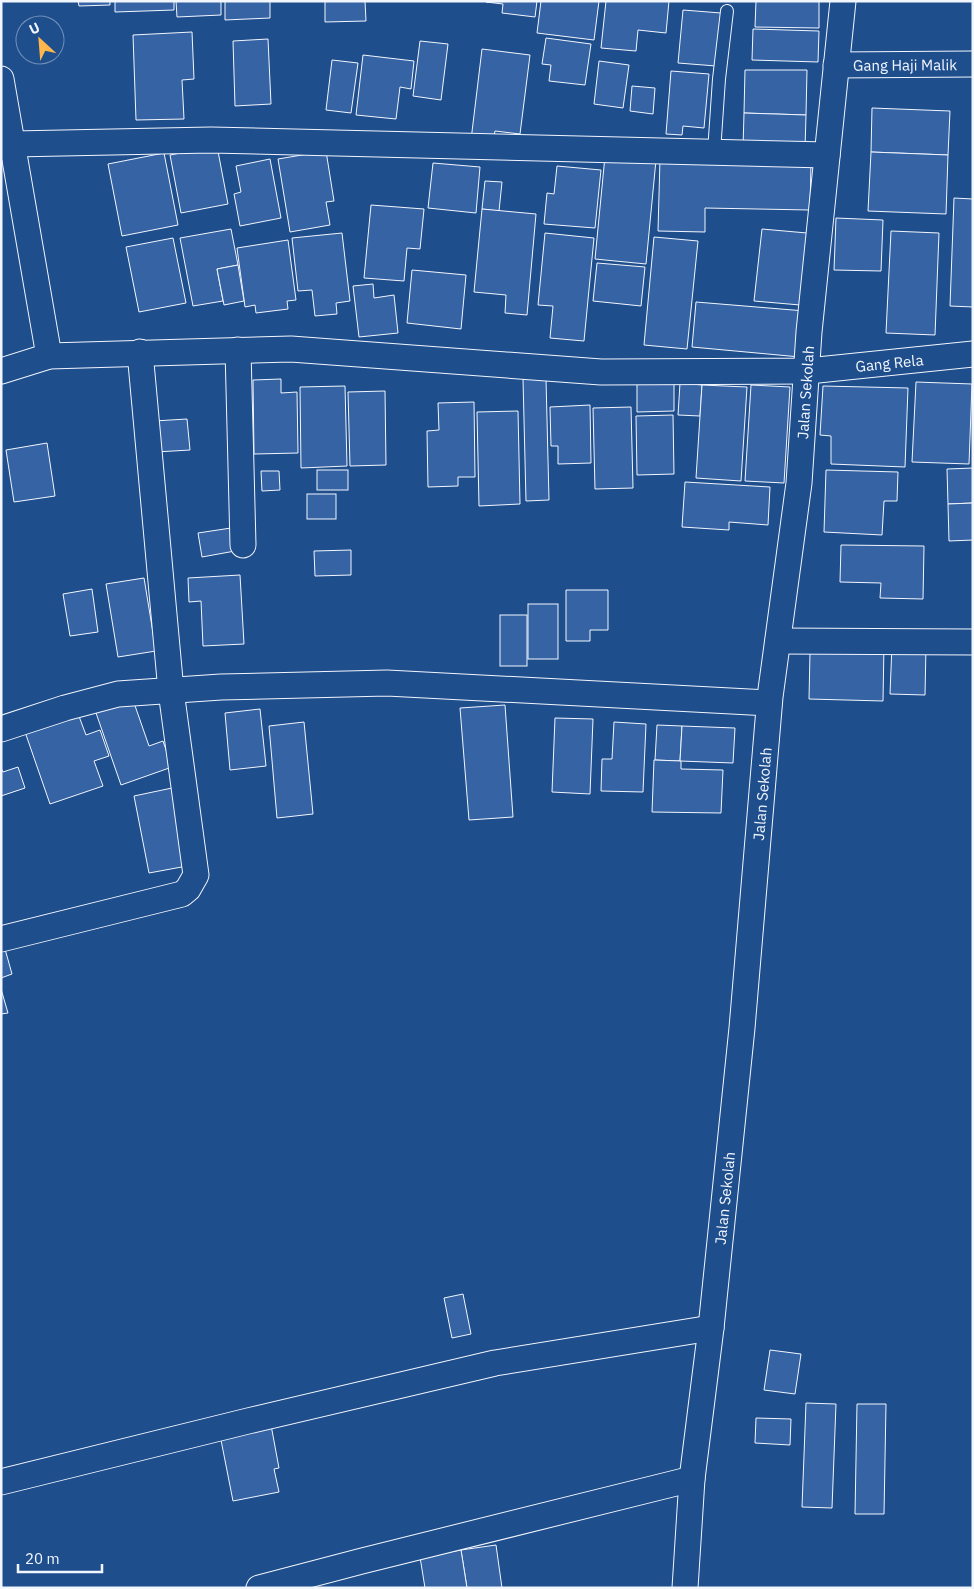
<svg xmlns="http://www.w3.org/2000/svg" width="974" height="1589" font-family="'IBM Plex Sans',sans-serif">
<rect width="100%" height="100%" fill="#1f4e8c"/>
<g fill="#3563a3" stroke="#f2f6ff">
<polygon points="78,1 110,1 110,5 79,6"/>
<polygon points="115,1 174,1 174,10 115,12"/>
<polygon points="176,1 221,1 221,15 177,17"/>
<polygon points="225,1 270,1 270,18 225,20"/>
<polygon points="325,1 365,1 366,21 325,22"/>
<polygon points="537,1 535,17 502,13 503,4 486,2"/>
<polygon points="541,1 599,1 594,40 537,33"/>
<polygon points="606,1 669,1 666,33 638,30 636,51 601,48"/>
<polygon points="756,1 819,1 819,28 755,27"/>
<polygon points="683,10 721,13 716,66 678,63"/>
<polygon points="753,29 819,31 818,62 752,60"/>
<polygon points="192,32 194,79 182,80 184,119 136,120 133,35"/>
<polygon points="546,38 591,44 585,85 549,81 551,65 542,64"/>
<polygon points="268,39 271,104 235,106 233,41"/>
<polygon points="420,41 448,44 441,100 413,96"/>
<polygon points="482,49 530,55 520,134 495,131 493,142 471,140"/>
<polygon points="363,55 414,61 411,89 400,87 396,119 356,115"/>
<polygon points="332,60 358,63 351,113 326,110"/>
<polygon points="599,61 629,65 623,108 594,104"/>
<polygon points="745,70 807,70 806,115 744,113"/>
<polygon points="671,71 709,74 704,128 683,126 682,135 666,134"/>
<polygon points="632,86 655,88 653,114 630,111"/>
<polygon points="872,108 950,111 948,155 871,152"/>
<polygon points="744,113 806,115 805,149 743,148"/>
<polygon points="217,146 228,204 181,213 170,155"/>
<polygon points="326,151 334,201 326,202 330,225 290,232 278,159"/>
<polygon points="871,152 948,155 946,214 868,211"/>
<polygon points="164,153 178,225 122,236 108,164"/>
<polygon points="605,156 656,160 646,264 595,259"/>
<polygon points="660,158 811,161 810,210 705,208 705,232 658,231"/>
<polygon points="270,159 281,218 240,226 234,194 241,192 236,166"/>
<polygon points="433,163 480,167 476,213 428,208"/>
<polygon points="557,166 601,170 595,228 544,224 547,193 554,194"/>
<polygon points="485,181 502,182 499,211 482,209"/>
<polygon points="954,198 973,199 973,307 950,306"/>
<polygon points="371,205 424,209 420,249 407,248 404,281 364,278"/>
<polygon points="482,209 536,214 527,315 505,313 506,295 474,292"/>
<polygon points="836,218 883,220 881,271 834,270"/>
<polygon points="231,229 238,265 217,269 223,301 193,306 180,238"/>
<polygon points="762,229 807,233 800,305 754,301"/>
<polygon points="891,231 939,233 935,335 886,333"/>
<polygon points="342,233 350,301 336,303 337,314 315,316 312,290 298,291 292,238"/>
<polygon points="545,233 594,238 584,341 550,338 553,306 538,305"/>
<polygon points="654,237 698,241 687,349 644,345"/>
<polygon points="173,238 186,303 139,312 126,247"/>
<polygon points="288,240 296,300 287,301 288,309 256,313 255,305 245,307 237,248"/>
<polygon points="597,263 645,267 641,306 593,301"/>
<polygon points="238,265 244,301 224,305 217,269"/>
<polygon points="412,270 466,275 461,329 407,323"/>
<polygon points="373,284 374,298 394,295 398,333 359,337 353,286"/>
<polygon points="696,302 805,311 800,357 692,347"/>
<polygon points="281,379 281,393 297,392 298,453 254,454 253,380"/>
<polygon points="523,379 546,379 549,500 526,501"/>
<polygon points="637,381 674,381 674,411 637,412"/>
<polygon points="916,382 972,384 969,464 912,462"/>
<polygon points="680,383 702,385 700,416 678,415"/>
<polygon points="702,385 747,387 741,481 696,478"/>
<polygon points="751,385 790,387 784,483 745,481"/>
<polygon points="345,386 347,466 301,468 300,387"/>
<polygon points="823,386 908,388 905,467 831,464 831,436 820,435"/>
<polygon points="385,391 386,465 350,466 348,392"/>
<polygon points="474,402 475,477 458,477 458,486 428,487 427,431 439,430 438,403"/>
<polygon points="590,405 591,463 558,464 558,446 551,446 550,407"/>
<polygon points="631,407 633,488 595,489 593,408"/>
<polygon points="518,411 520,504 479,506 477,412"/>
<polygon points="673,415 674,474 637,475 636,416"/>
<polygon points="187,419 190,450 156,452 154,421"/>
<polygon points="47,443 55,496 14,502 6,450"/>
<polygon points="973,468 973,503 948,504 947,469"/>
<rect x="317" y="470" width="31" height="20"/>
<polygon points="826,470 898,472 897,501 884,501 882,535 824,532"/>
<polygon points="261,471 279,471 280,490 262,491"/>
<polygon points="685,482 770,487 768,525 729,522 729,530 682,527"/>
<rect x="307" y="494" width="29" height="25"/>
<polygon points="973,503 973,540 949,541 948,504"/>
<polygon points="231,528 235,551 202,557 198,533"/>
<polygon points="841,545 924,546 923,599 880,598 881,583 840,582"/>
<polygon points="351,550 351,575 315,576 314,551"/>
<polygon points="240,575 244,644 203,646 201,601 189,602 188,578"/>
<polygon points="144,578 156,651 118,657 106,584"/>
<polygon points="92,589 98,632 70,636 63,594"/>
<polygon points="566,590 608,590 608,630 590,630 590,641 566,641"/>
<rect x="528" y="604" width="30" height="55"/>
<rect x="500" y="615" width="27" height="51"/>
<polygon points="884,643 883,701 809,699 810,652"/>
<polygon points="892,645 926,646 925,695 890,694"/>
<polygon points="132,697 149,746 163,741 172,767 121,785 95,710"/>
<polygon points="505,705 513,817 469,820 460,708"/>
<polygon points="260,709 266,766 230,770 225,713"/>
<polygon points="77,711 86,735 100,730 109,756 94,761 103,786 50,804 24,729"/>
<polygon points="555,718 593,719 590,794 552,792"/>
<polygon points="304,722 313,814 277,818 269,726"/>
<polygon points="614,722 646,724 643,792 601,791 602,759 612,759"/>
<polygon points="657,725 682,726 680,761 655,760"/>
<polygon points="682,726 735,728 733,763 680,761"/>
<polygon points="654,760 681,761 681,769 723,770 721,813 652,812"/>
<polygon points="18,767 25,788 1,796 1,768 3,772"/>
<polygon points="172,788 187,866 149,873 134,796"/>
<polygon points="5,949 12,974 1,978 1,950"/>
<polygon points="1,989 8,1013 1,1014"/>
<polygon points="463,1294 471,1334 452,1338 444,1298"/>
<polygon points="770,1350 801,1354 795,1394 764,1390"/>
<polygon points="806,1403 836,1404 832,1508 802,1507"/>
<polygon points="857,1404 886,1404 884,1514 855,1514"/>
<polygon points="756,1418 791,1419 790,1445 755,1443"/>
<polygon points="271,1425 279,1468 274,1469 279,1492 233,1501 220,1435"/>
<polygon points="496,1545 502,1588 467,1588 461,1550"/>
<polygon points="461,1550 467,1588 425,1588 420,1557"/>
</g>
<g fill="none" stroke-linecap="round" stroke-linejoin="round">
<defs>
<polyline id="service" points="714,152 719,79 727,11"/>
<g id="minor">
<path id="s1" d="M836,65L973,64"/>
<polyline points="1,79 49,356"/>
<polyline points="1,147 13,144 211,140 827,155"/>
<polyline points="238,350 243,545"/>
<path id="s2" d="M1,371L49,356L291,349L601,372L808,371L973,354"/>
<polyline points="778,641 973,642"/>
<polyline points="1,729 65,708 118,694 221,687 387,683 769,703"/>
<polyline points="1,939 182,894 188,889 196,875 171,691 140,352"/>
<polyline points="1,1482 248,1421 495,1363 711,1328"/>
<polyline points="259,1588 362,1561 692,1479"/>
<path id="s3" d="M685,1588L692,1479L711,1328L742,1028L770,697L799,483L809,332L843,1"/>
</g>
</defs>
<use href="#service" stroke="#f2f6ff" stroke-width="14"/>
<use href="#minor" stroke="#f2f6ff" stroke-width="27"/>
<use href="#service" stroke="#1f4e8c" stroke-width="12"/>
<use href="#minor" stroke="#1f4e8c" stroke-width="25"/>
</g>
<g text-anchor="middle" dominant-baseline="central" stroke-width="4" stroke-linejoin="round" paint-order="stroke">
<g font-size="15" fill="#f2f6ff" stroke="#1f4e8c">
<text stroke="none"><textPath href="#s1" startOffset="69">Gang Haji Malik</textPath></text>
<text stroke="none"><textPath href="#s2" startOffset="892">Gang Rela</textPath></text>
<text stroke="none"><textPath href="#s3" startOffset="1202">Jalan Sekolah</textPath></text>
<text stroke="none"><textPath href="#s3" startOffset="798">Jalan Sekolah</textPath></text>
<text stroke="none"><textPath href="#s3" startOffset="392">Jalan Sekolah</textPath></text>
</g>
</g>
<rect width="974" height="1589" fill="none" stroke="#f2f6ff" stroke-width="5"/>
<g transform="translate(40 40) rotate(334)"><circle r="24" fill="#1f4e8c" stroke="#7391ba"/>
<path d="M0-4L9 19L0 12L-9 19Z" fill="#ffb74d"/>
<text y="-8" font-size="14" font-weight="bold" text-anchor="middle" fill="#f2f6ff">U</text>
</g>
<path d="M18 1564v8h84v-8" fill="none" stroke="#f2f6ff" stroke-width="2.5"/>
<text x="25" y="1564" font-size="15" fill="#f2f6ff" stroke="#1f4e8c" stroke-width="4" paint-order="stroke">20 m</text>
</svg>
